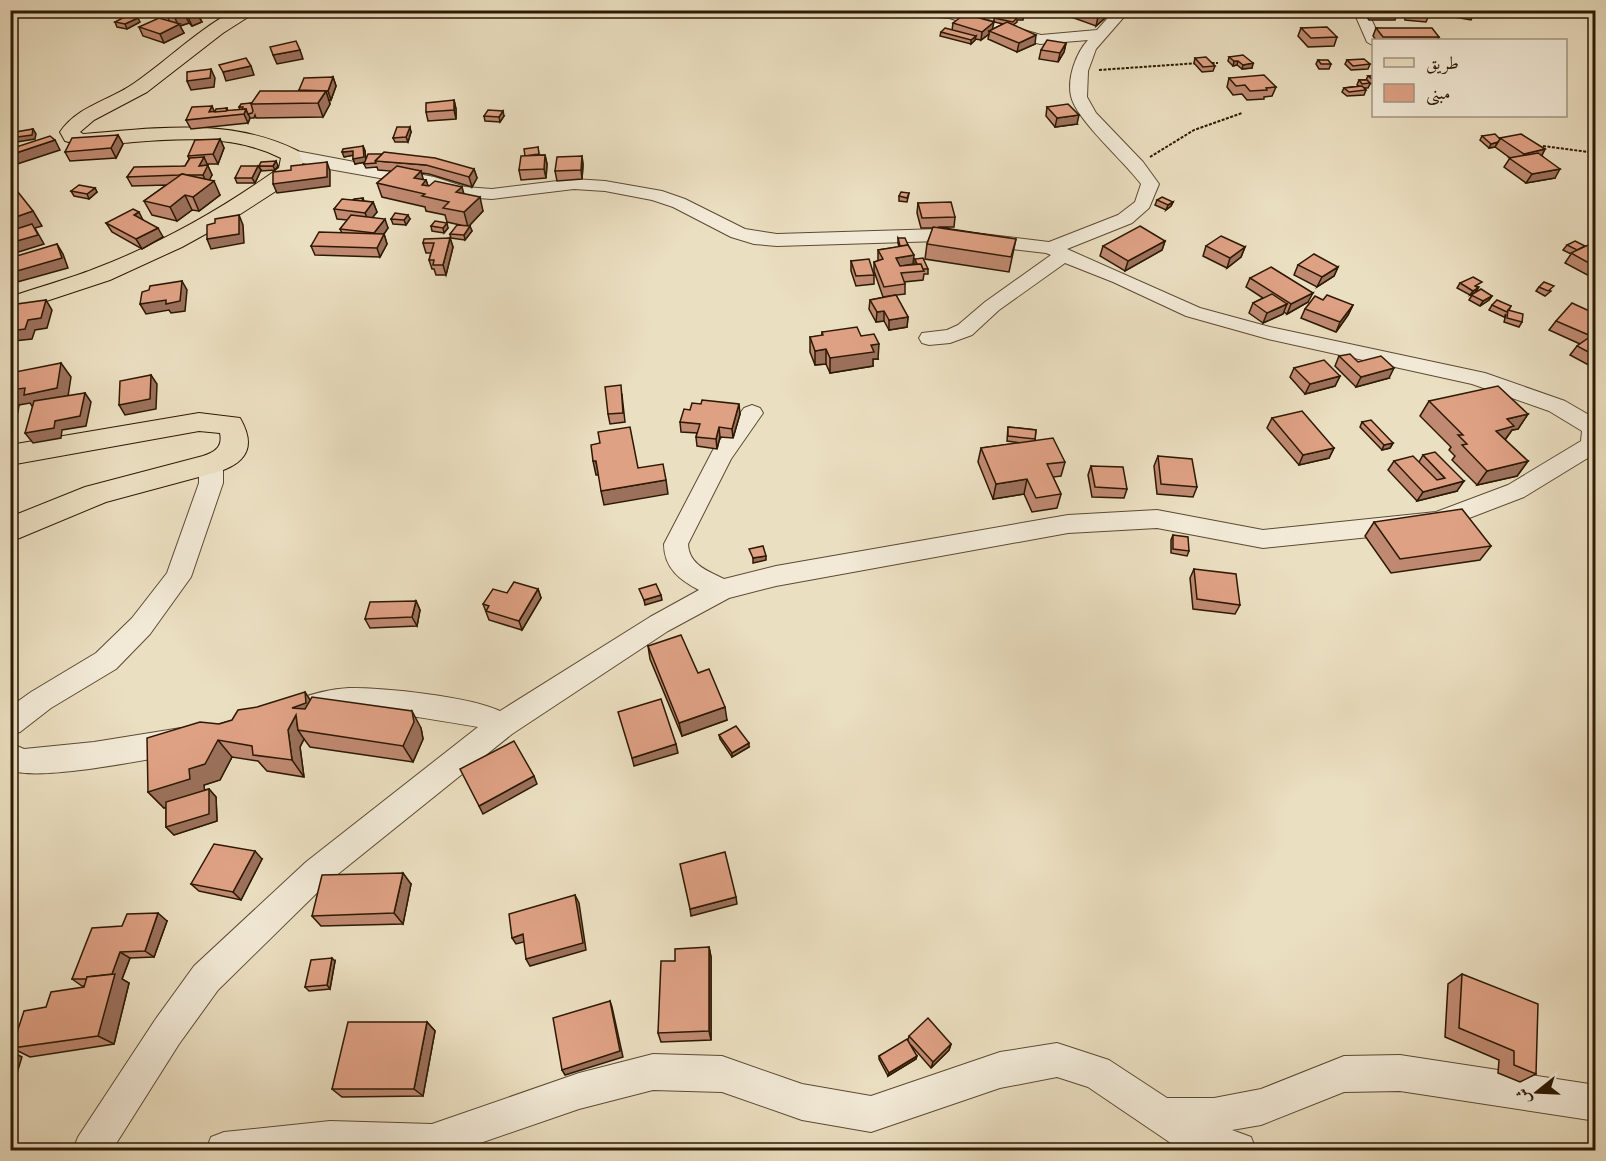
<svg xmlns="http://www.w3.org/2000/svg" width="1606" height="1161" font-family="Alegreya,Amiri,serif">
<rect width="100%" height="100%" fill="#ebdfc1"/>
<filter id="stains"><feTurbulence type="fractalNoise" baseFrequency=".00333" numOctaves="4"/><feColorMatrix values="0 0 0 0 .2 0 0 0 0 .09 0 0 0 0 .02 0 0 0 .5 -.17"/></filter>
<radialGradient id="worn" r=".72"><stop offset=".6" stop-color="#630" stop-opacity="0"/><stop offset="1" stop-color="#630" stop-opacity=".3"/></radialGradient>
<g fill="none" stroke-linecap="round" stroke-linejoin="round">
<defs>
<g id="minor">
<path d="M899,10H953L1041,35L1097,30L1115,10H1130L1096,49L1088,71L1087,97L1096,113L1143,162L1159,184L1149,208L1132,223L1067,249L1200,308L1270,327L1485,373L1565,401L1596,419V453L1524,497L1438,530L1263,548L1157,528L1068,533L776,586L729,598L668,631L512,734L328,882L218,990L179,1044L112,1150H73L78,1137L155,1020L194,966L306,862L478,727C436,720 392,711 349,712C331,712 316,721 299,715L295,707L299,699C314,693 333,689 349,688C386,688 468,696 500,711L650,617L699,590C680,580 664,568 664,544L713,450L744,408L752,405L760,408L763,413L731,459L688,544C689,565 708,571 724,579L776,566L1068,515L1157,510L1263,530L1436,512L1508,485L1581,441L1582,431L1549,411L1472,384L1268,339L1186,316L1113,282L1065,263L999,310L972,335L950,343L929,345L922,343L919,338L922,333L947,330L958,325L985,302L1051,255L1046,253L940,241L777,246L754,244L731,237L673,207L652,200L605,191L574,189L492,199L463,197L430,187L329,169L285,159L282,155L285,151L291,150L434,177L465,187L492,189L574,179L605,181L662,191L685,199L745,229L777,234L940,229L1049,242L1118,215L1135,202L1141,184C1125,162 1076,120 1071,96C1067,78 1076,53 1088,40L1040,44L949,18L906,14Z"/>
<polygon points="1353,10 1367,10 1381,40 1374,40 1374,46 1367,42"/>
<polygon points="211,456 219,458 223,464 223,483 191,577 150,634 116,669 51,708 20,732 10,735 10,707 31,692 96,653 132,618 167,573 199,483 199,464 203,458"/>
<path d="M181,728L191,732L195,741L191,750L181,754C146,759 39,782 10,770V743L24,749L94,742Z"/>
<polygon points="1057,1043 1109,1060 1167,1098 1214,1098 1261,1089 1344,1056 1400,1055 1596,1085 1596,1121 1400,1091 1344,1092 1261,1125 1232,1130 1251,1137 1256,1150 1181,1150 1088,1087 1057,1077 1000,1088 871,1132 802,1120 722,1092 653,1090 579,1109 460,1150 206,1150 211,1137 224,1132 330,1121 432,1124 579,1073 653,1054 722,1056 802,1084 871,1096 1000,1052"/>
</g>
<g id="major">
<path d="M235,10H259L223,33L147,92L94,120L80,132L83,134C156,128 231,117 298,151L303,162L297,176L276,191L231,220L182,247L110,280L10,313V297C38,287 66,280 94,269C160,244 222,209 279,168L281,158C235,135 184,138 134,142C110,144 88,148 65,141L60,132C78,106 108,101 133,84C168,60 197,30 235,10Z"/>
<path d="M199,413L240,418C255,444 249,461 221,471L106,502L10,542V517L85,487L203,456C215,452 223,447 220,433L199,431L10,465V445Z"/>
</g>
</defs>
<use href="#minor" stroke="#5c4a32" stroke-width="2"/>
<use href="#major" stroke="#2d1903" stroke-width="2"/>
<g stroke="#2d1903" stroke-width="2" stroke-dasharray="3 1.5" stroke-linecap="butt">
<polyline points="1207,63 1218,63"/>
<polyline points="1099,70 1199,63"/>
<polyline points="1543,146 1596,153"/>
<polyline points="1150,157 1194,130 1242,113"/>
</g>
<use href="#minor" fill="#f2ead7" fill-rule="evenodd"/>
<use href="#major" fill="#ebdfc1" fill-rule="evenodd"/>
</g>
<g fill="#c08a72" stroke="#2d1903" stroke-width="1.5">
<polygon points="1016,10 1029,10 1029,15 1024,15 1023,20 1017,20 1017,22 1013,25 1035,44 1017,52 988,39 989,34 981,40 975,39 975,40 971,44 940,36 941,32 952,30 953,23 993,29 1003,24 994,22 994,18 1015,17"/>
<polygon points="1061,10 1107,10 1106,17 1096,26 1060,13"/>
<polygon points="1365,10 1398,10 1398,11 1395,20 1369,20 1364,13"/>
<polygon points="1403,10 1429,10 1430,13 1426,22 1405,20"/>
<polygon points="1432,10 1475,10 1475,11 1471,20 1432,13"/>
<polygon points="166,12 204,15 199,17 202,22 192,26 189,23 180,26 184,33 164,43 143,36 139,27 171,22 169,21"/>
<polygon points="115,22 140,22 127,29 117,27"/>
<polygon points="1301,28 1337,37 1334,46 1308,47 1298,36"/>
<polygon points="1376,28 1439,37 1438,40 1376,40 1373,36"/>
<polygon points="1066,43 1064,52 1058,62 1039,59 1041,50"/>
<polygon points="1229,57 1253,63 1252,68 1242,69 1237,65 1233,66 1228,61"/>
<polygon points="1195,58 1215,66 1213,71 1202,72 1194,63"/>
<polygon points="1318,60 1331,64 1329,69 1319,69 1316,64"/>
<polygon points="1347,60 1370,64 1368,69 1351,70 1345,64"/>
<polygon points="1368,76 1374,76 1374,83 1370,84 1368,88 1364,88 1366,90 1364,95 1347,96 1342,92 1344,88 1359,86 1357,85 1359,80 1366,80"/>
<polygon points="333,77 336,86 331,100 329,100 330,104 323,117 256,118 255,115 254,118 250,118 248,123 191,129 186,120 227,108 228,111 240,110 239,107 251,103 300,91 299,90"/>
<polygon points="1229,78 1276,87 1272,96 1264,97 1264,99 1247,100 1242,94 1233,95 1227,87"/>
<polygon points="454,100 456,109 456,119 428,121 426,112"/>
<polygon points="1047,107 1077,124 1055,127 1046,116"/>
<polygon points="484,116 504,116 500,122 485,121"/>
<polygon points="411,132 408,142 395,142 393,138"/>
<polygon points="118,135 123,144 116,158 70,161 65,152"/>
<polygon points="1482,136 1500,139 1500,138 1545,149 1542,155 1555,178 1526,183 1504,167 1510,158 1495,147 1489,148 1480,140"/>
<polygon points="220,139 224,148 218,164 207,164 212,175 209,180 220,195 199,211 192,210 177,221 152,215 144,201 166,185 132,186 127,177 185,166 189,159 188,156"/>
<polygon points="363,146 365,151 366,160 474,169 477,178 472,187 429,174 421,173 423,180 426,180 428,186 464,194 483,211 469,226 472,231 465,240 451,238 450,234 460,225 447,222 445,215 426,211 425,207 382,197 377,183 391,171 378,170 377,167 366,168 364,164 365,162 355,164 353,155 344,157"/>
<polygon points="538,147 539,155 545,155 547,164 546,178 521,180 519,170 525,156"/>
<polygon points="582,156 583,165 582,179 557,181 555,171"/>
<polygon points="259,166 278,166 275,170 261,171"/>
<polygon points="261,170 255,183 237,183 235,178"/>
<polygon points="95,188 97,192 89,199 74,196 71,191"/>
<polygon points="909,193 907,202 899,201 899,196"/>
<polygon points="363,198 364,201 373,202 377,212 372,217 388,228 384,234 387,244 380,257 315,255 311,246 342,233 340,229 348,220 337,219 334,209 353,200"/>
<polygon points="1157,200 1173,202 1171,206 1166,210 1155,205"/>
<polygon points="918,203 955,217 954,227 938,227 1016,239 1009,272 925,259 927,244 933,228 921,228 917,213"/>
<polygon points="391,219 410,219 406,225 393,224"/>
<polygon points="143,220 163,237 142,249 112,232 106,223"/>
<polygon points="431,226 448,228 444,233 432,231"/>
<polygon points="450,238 453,247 446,275 436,275 434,269 432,269 429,260 431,253 426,253 423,243"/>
<polygon points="898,238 913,264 915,264 915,259 928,269 928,274 924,274 923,280 904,282 905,284 905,294 896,295 908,317 907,327 889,330 884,321 876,322 869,309 870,300 895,295 883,297 874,271 874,262 878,261 878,250 899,247 898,243"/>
<polygon points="1165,241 1162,250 1125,271 1100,256 1103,246"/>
<polygon points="1567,245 1596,249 1596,277 1593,278 1565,263 1571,254 1563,250"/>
<polygon points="1206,246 1245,247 1241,257 1227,268 1203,256"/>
<polygon points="851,261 874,275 874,284 856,286 851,271"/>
<polygon points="1298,265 1338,267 1334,276 1317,287 1294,275"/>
<polygon points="1250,278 1308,302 1287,314 1284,312 1283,314 1263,323 1249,313 1253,303 1263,298 1246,287"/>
<polygon points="1460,283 1479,287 1478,288 1476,292 1492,296 1489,300 1480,306 1469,300 1472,295 1470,295 1457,288"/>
<polygon points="1539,287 1551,291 1545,296 1536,291"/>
<polygon points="1353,305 1348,315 1336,332 1301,318 1305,309"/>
<polygon points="1492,305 1511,306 1509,310 1522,322 1519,327 1504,322 1506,314 1504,317 1489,310"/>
<polygon points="1596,314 1596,369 1570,355 1577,346 1580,344 1549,330 1556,321"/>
<polygon points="822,332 861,336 878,359 873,359 873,366 830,373 826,364 815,365 810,352 810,337 822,336"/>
<polygon points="1339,356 1358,362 1389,378 1356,387 1335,366"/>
<polygon points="1294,368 1340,376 1335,386 1305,394 1290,377"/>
<polygon points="622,395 625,422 610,424 608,414"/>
<polygon points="1429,401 1528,414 1518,429 1512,430 1505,440 1528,461 1517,476 1477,485 1452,460 1455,456 1449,450 1451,447 1420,416"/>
<polygon points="740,414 733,438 720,437 717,449 697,446 696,437 697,433 681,432 680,422"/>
<polygon points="1272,418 1334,448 1329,458 1299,465 1267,428"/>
<polygon points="1362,422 1393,443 1390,448 1382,450 1360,427"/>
<polygon points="1008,427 1036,430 1035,441 1065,462 1061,476 1053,477 1061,494 1057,508 1032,512 1024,494 993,499 978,462 981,448 1021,443 1007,441"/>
<polygon points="1423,455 1457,491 1417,501 1388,470 1394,461 1419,462"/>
<polygon points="1158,456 1197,487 1193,497 1157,494 1154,466"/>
<polygon points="1091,466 1127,489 1124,498 1092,497 1088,475"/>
<polygon points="1374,522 1491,546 1480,560 1391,573 1365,536"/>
<polygon points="1173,535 1189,551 1187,556 1171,553 1171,540"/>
<polygon points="1194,569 1240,605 1235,614 1193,609 1190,578"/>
<polygon points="538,589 541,598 522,630 489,620 483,604 507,593"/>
<polygon points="416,601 420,610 417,626 370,628 365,619"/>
<polygon points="648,646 698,673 727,720 682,736 650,659"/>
<polygon points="311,700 421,728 423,739 413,762 310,747 304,739 300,747 304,777 267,771 258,761 232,757 220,780 204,785 204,790 209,789 216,797 217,821 174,835 166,827 166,807 164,808 148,792 219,724"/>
<polygon points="719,735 749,747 732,757 720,739"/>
<polygon points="262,859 241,900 199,891 191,884"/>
<polygon points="411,884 403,924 321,926 312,916"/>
<polygon points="167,921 154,957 130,958 122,979 129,983 114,1044 30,1057 12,1048 84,987 85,986 82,986 72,979 122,926"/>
<polygon points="709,947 711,957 711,1040 661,1042 658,1033 675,961"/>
<polygon points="335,961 330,989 309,991 305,987"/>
<polygon points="1462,974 1536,1074 1520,1082 1498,1073 1499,1060 1445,1037 1448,984"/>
<polygon points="427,1022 435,1031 423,1096 342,1097 332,1089"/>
<polygon points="909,1036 951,1044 949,1050 931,1068 911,1045 916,1059 888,1076 879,1059 879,1056 908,1040"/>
</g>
<g fill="#9c715c" stroke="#2d1903" stroke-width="1.5">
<polygon points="192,10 202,10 204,15 199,17 202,22 192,26 188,17"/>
<polygon points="210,10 220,10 211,14"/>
<polygon points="1105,10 1107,10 1106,17 1096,26 1098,17"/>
<polygon points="185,15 189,23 180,26 184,33 164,43 160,34 178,25 175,18"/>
<polygon points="138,18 140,22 127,29 125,24"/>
<polygon points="994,22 992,31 989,31 989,34 981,40 982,32"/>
<polygon points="1036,35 1035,44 1017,52 1019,43"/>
<polygon points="976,36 975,40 971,44 971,40"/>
<polygon points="1066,43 1064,52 1058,62 1060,53"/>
<polygon points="300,50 303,59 277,64 273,55"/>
<polygon points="1234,61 1238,61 1237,65 1233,66"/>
<polygon points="1253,63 1252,68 1242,69 1243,65"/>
<polygon points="251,66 254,75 226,81 223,72"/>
<polygon points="211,69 215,78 214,87 191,90 187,81"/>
<polygon points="333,77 336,86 331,100 328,91"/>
<polygon points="326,91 330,104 323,117 318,103"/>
<polygon points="454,100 456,109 456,119 454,110"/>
<polygon points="212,106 216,115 209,112"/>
<polygon points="246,109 250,118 248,123 244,114"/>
<polygon points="503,111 504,116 500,122 499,117"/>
<polygon points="1079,115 1077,124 1055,127 1057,118"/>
<polygon points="410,127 411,132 408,142 406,137"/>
<polygon points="33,129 36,134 35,139 10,143 10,138"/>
<polygon points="118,135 123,144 116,158 111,148"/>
<polygon points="220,139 224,148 218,164 213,154"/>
<polygon points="55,140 60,150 14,165 10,159 10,155"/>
<polygon points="1498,142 1495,147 1489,148 1491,144"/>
<polygon points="363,146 365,151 366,162 355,164 353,159"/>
<polygon points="1545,149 1540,159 1519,163 1524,154"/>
<polygon points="353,151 355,155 344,157 342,152"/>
<polygon points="545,155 547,164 546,178 544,169"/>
<polygon points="582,156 583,165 582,179 581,170"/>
<polygon points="204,157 212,175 207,184 199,166"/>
<polygon points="276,161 278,166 275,170 273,166"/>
<polygon points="327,162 330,171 330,186 277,193 273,184"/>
<polygon points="258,166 261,170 255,183 252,178"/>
<polygon points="474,169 477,178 472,187 469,177"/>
<polygon points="1560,169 1555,178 1526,183 1532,174"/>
<polygon points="421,171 424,182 426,180 431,194 414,178"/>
<polygon points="214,181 220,195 199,211 193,197"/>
<polygon points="462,187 466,201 456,192"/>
<polygon points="95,188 97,192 89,199 87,194"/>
<polygon points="185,195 192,210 177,221 170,207"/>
<polygon points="480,197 483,211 468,227 464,212"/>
<polygon points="373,202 377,212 369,222 365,213"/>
<polygon points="1173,202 1171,206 1166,210 1168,205"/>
<polygon points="33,211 42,226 35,228 44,244 15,253 10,246 10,219"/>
<polygon points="139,212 144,222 134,215"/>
<polygon points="239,215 243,225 244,243 211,249 207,239"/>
<polygon points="408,215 410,219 406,225 404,220"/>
<polygon points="385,219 388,228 378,243 374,233"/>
<polygon points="447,223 448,228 444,233 443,228"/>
<polygon points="470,226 472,231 465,240 464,235"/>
<polygon points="158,228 163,237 142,249 136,239"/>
<polygon points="384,234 387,244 380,257 377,248"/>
<polygon points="450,238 453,247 446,275 443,265"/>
<polygon points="1165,241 1162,250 1125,271 1128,261"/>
<polygon points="57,244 63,254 68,268 10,284 10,273"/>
<polygon points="1245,247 1241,257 1227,268 1230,258"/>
<polygon points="914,255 913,264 896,267 896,258"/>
<polygon points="1338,267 1334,276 1317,287 1322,277"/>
<polygon points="182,281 187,290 185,311 171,313 169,310 146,314 140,304"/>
<polygon points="1478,288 1475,293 1470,295 1473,291"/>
<polygon points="1313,293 1308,302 1287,314 1291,304"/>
<polygon points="1492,296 1489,300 1480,306 1483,301"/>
<polygon points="46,300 52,310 47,328 35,330 32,339 14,341 10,337 10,331"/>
<polygon points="1287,304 1283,314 1263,323 1267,313"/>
<polygon points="1353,305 1348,315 1336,332 1340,322"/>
<polygon points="884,311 884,321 876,322 877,312"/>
<polygon points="908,317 907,327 889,330 889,320"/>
<polygon points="879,344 878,359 873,359 873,366 830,373 830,358 871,345"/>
<polygon points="826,349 826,364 815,365 815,351"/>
<polygon points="61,363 71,377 67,403 34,409 30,403 19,405 18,412 10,413 10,390"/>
<polygon points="1394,368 1389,378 1356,387 1361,377"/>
<polygon points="151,375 157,384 156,409 125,415 119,405"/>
<polygon points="1340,376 1335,386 1305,394 1310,384"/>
<polygon points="85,393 91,402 86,426 62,430 61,438 33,443 25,433 55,421"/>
<polygon points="739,404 740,414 733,438 732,429"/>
<polygon points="1528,414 1518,429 1512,430 1504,441 1496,431 1507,419"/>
<polygon points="719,427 720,437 717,449 716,439"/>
<polygon points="1393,443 1390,448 1382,450 1384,445"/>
<polygon points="1334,448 1329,458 1299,465 1303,455"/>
<polygon points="593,461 596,461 599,475 596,475"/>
<polygon points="1528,461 1517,476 1477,485 1487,471"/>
<polygon points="1027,479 1024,494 993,499 996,484"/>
<polygon points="666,480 668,494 604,505 601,491"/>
<polygon points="1464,481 1457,491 1417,501 1423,492"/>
<polygon points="766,556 766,560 753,563 753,558"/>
<polygon points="538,589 541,598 522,630 519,621"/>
<polygon points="661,595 662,600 645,605 644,600"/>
<polygon points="416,601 420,610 417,626 412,617"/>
<polygon points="305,692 316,709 318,720 292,708"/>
<polygon points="725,707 727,720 682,736 679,723"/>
<polygon points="412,711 421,728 423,739 413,762 403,746"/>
<polygon points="296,715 298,730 304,739 300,747 304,777 292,760 288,730"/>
<polygon points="218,740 232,757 220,780 204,785 205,795 164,808 148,792 189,769"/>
<polygon points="749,743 749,747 732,757 732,753"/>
<polygon points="676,744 678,753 634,766 632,758"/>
<polygon points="534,776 537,784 483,814 479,806"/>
<polygon points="209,789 216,797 217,821 174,835 166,827"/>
<polygon points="255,851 262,859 241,900 233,892"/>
<polygon points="403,873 411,884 403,924 394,913"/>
<polygon points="575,895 579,903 586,950 530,966 526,959"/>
<polygon points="736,897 737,904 691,916 690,909"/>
<polygon points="158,913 167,921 154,957 145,951"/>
<polygon points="523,934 527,941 516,944 512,938"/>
<polygon points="709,947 711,957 711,1040 709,1031"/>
<polygon points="120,952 130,958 122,979 129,983 114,1044 98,1036 110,978"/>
<polygon points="332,958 335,961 330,989 327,985"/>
<polygon points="610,1001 612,1007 623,1057 565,1075 562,1070"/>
<polygon points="427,1022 435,1031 423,1096 414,1089"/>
<polygon points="951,1044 949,1050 931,1068 933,1062"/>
<polygon points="10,1051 22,1057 14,1083 10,1081"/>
<polygon points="917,1056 916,1059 888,1076 889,1073"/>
</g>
<g fill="#dfa184" stroke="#2d1903" stroke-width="1.5">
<polygon points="170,10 193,10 198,14 188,17 185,15 175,18 166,12"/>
<polygon points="1079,10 1105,10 1098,17"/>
<polygon points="1372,10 1398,10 1398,11 1373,11"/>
<polygon points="1409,10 1429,10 1430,13 1409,11"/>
<polygon points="998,13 1017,18 1013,22 994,18"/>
<polygon points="965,14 994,22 982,32 953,23"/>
<polygon points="128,15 138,18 125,24 115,22"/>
<polygon points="159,18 180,24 160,34 139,27"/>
<polygon points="1007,22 1036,35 1019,43 989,31"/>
<polygon points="1327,27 1337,37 1311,38 1301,28"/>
<polygon points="945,28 976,36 971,40 941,32"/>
<polygon points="1376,28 1432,28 1439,37 1383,37"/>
<polygon points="1047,40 1066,43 1060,53 1041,50"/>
<polygon points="296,41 300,50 273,55 270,47"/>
<polygon points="1243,55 1253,63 1243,65 1238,61 1234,61 1229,57"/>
<polygon points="1206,57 1215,66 1203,67 1195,58"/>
<polygon points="246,58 251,66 223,72 219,65"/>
<polygon points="1364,59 1370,64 1353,66 1347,60"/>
<polygon points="1318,60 1328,60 1331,64 1321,64"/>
<polygon points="211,69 210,78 187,81 187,72"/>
<polygon points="1264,75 1276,87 1266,88 1267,90 1250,91 1245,85 1236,86 1229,78"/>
<polygon points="1368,76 1374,76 1374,79 1372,79"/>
<polygon points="333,77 328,91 299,90 304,78"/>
<polygon points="1359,80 1367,80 1370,83 1362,84"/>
<polygon points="1362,86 1366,90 1349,92 1344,88"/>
<polygon points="260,91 326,91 318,103 251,104"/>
<polygon points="454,100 454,110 426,112 426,103"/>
<polygon points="251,103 251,104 253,111 252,113 248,114 246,109 242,110 243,107 239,107 241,104"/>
<polygon points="1068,104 1079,115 1057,118 1047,107"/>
<polygon points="212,106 209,112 246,109 244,114 186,120 192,107"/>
<polygon points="227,108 226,111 215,112 216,109"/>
<polygon points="488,110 503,111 499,117 484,116"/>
<polygon points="397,127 410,127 406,137 393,138"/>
<polygon points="33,129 32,135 10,138 10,133"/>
<polygon points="1495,134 1500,139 1498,142 1491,144 1482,136"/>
<polygon points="1521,134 1545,149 1524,154 1500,138"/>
<polygon points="118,135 111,148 65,152 72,138"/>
<polygon points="50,136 55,140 10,155 10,149"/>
<polygon points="220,139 213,154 188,156 195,140"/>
<polygon points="363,146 364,157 353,159 353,151 342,152 343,149"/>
<polygon points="538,147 539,154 525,156 524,149"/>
<polygon points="384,152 435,158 474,169 469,177 426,165 375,161"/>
<polygon points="1538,153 1560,169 1532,174 1509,158"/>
<polygon points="368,154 382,154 375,161 376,163 364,164"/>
<polygon points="545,155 544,169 519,170 521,156"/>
<polygon points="582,156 581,170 555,171 557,157"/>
<polygon points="204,157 199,166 208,165 203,175 188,175 182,174 179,175 127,177 134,167 185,166 190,158"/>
<polygon points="276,161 273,166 259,166 261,162"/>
<polygon points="327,162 327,177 273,184 273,172 291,170 291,166"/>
<polygon points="241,166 258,166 252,178 235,178"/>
<polygon points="397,166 421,171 414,178 426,180 422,185 429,186 435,181 462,187 456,192 480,197 464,212 443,208 449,202 422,196 425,194 377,183"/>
<polygon points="182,174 214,181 193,197 185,195 170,207 144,201"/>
<polygon points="10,182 33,211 10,219"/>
<polygon points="79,185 95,188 87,194 71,191"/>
<polygon points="901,192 909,193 907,198 899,196"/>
<polygon points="1162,197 1173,202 1168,205 1157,200"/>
<polygon points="363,198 362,201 353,200 354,199"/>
<polygon points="342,199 373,202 365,213 334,209"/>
<polygon points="951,202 955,217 922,218 918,203"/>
<polygon points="133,209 139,212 134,215 158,228 136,239 106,223"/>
<polygon points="395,213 408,215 404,220 391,219"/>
<polygon points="239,215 239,234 207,239 207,225 215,223 215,219"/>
<polygon points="351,215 385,219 374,233 340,229"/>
<polygon points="435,221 447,223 443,228 431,226"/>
<polygon points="32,224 38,235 10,243 10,231"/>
<polygon points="457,225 470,226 464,235 450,234"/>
<polygon points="1140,226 1165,241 1128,261 1103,246"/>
<polygon points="933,227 1016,239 1011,257 927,244"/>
<polygon points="319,232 384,234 377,248 311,246"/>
<polygon points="1221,236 1245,247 1230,258 1206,246"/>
<polygon points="450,238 443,265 433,265 434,260 429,260 434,243 423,243 424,239"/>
<polygon points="898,238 905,238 908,245 900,246"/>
<polygon points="1575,241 1585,246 1577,250 1567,245"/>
<polygon points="57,244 62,258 10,273 10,258"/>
<polygon points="908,245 914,255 896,258 900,266 921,264 924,271 901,273 905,284 884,287 874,262 883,259 878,250"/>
<polygon points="1588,245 1596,249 1596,267 1571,253"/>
<polygon points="1314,254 1338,267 1322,277 1298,265"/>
<polygon points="923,258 928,269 923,269 921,264 917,264 915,259"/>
<polygon points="869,259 874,275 856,276 851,261"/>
<polygon points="1271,267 1313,293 1291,304 1250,278"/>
<polygon points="1473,277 1482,282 1475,286 1478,288 1473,291 1460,283"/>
<polygon points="182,281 180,301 166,304 166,300 140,304 142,292 149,290 150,286"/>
<polygon points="1544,282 1554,286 1548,291 1539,287"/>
<polygon points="1481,289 1492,296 1483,301 1471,295"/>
<polygon points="1272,294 1287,304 1267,313 1253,303"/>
<polygon points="896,295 908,317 889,320 884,311 877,312 870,300"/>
<polygon points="1327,295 1353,305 1340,322 1305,309 1315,296 1323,300"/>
<polygon points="46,300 41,318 28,320 25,329 10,331 10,305"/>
<polygon points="1497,300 1511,306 1507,312 1492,305"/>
<polygon points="1572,303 1596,314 1596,356 1577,346 1591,336 1556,321"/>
<polygon points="1508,310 1523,314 1522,322 1507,318"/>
<polygon points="857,327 861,336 874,334 879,344 871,345 874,352 830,358 826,349 815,351 810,337 823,335 822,332"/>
<polygon points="1350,354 1358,362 1381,356 1394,368 1361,377 1339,356"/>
<polygon points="1324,360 1340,376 1310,384 1294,368"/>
<polygon points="61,363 57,388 24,395 25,388 10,390 10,373"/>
<polygon points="151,375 150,399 119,405 120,381"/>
<polygon points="621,385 623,413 608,414 605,387"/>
<polygon points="1498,386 1528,414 1507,419 1514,426 1496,431 1528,461 1487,471 1462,445 1467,444 1458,435 1463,435 1429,401"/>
<polygon points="85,393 80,416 55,421 54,428 25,433 34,401"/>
<polygon points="702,400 739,404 732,429 719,427 716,439 696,437 700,424 680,422 684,409 690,410 692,403 701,404"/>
<polygon points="1302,411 1334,448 1303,455 1272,418"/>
<polygon points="1371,420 1393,443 1384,445 1362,422"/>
<polygon points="630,427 638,468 663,464 666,480 601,491 596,461 593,461 591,445 600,443 598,432"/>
<polygon points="1008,427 1036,430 1035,439 1008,436"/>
<polygon points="1053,438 1065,462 1047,464 1061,494 1036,498 1027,479 996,484 981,448"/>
<polygon points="1435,452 1464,481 1423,492 1394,461 1413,456 1437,480 1445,478 1423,455"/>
<polygon points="1158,456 1192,459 1197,487 1161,484"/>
<polygon points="1091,466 1123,467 1127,489 1095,487"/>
<polygon points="1462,509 1491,546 1400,559 1374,522"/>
<polygon points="1173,535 1188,537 1189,551 1173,549"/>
<polygon points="763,546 766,556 753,558 749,549"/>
<polygon points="1194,569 1236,574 1240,605 1197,599"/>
<polygon points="514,582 538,589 519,621 486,611 489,606 483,604 493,589 507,593"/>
<polygon points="656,584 661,595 644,600 639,589"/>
<polygon points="416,601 412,617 365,619 370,602"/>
<polygon points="681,635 698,673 709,669 725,707 679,723 648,646"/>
<polygon points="305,692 306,703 292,708 305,709 312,697 412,711 414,722 403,746 298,730 296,715 288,730 292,760 253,755 252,746 218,740 205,764 189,769 190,779 148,792 147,738 200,722 219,724 232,720 238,710 257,707"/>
<polygon points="661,699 676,744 632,758 618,712"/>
<polygon points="736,726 749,743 732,753 719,735"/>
<polygon points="514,741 534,776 479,806 460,769"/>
<polygon points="209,789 209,814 166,827 166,802"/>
<polygon points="214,844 255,851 233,892 191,884"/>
<polygon points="725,852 736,897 690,909 680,864"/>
<polygon points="403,873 394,913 312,916 322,875"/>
<polygon points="575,895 583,943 526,959 523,934 512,938 509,914"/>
<polygon points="158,913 145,951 120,952 112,974 87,977 87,979 72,979 92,928 122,926 127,914"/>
<polygon points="709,947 709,1031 658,1033 661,961 675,961 675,949"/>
<polygon points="332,958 327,985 305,987 311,960"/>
<polygon points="115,974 98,1036 12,1048 24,1011 46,1007 51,992 84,987 87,977"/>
<polygon points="1462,974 1538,1004 1536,1074 1514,1065 1514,1051 1459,1028"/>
<polygon points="610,1001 620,1051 562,1070 553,1018"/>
<polygon points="928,1018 951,1044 933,1062 909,1036"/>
<polygon points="348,1022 427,1022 414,1089 332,1089"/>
<polygon points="907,1039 917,1056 889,1073 879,1056"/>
</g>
<rect width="1606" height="1161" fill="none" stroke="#ebdfc1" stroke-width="36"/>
<rect x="12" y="12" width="1582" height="1137" fill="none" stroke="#2d1903" stroke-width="3"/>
<rect x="18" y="18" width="1570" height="1125" fill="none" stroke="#2d1903" stroke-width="1.5"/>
<rect x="1372" y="39" width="195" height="78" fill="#f2ead7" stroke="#a39682" stroke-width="1.5"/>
<rect x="1384" y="58" width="30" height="9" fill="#ebdfc1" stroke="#a39682" stroke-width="1.5"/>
<text x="1426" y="69" font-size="18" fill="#2d1903">طريق</text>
<rect x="1384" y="84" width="30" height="18" fill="#dfa184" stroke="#a39682" stroke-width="1.5"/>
<text x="1426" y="99" font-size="18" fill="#2d1903">مبنى</text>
<g transform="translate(1537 1092) rotate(252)" stroke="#f2ead7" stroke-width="4.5" paint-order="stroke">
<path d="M0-4.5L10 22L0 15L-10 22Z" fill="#2d1903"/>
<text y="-9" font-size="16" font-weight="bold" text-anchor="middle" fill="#2d1903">ش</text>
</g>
<rect width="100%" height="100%" filter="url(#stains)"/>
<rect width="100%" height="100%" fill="url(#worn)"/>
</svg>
